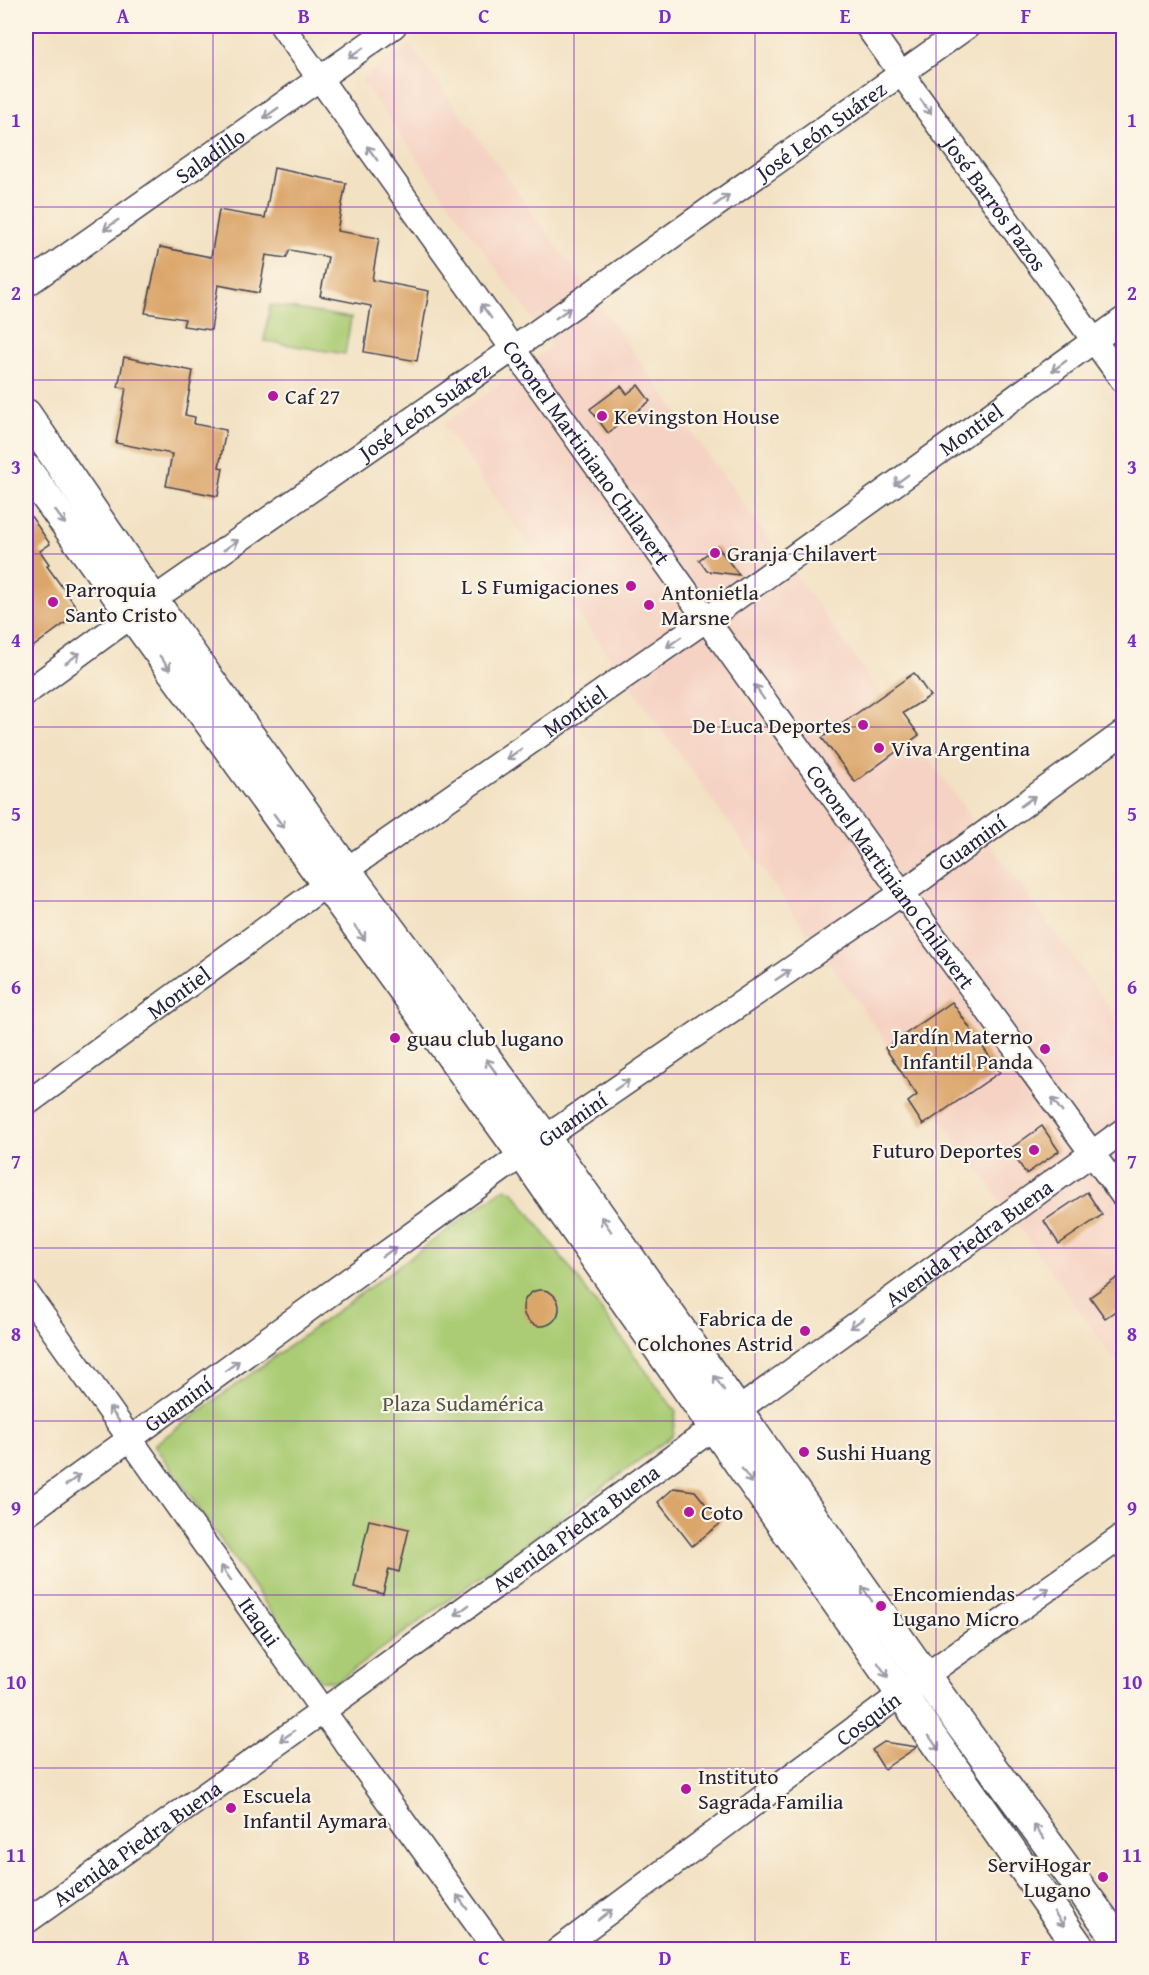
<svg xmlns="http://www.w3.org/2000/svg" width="1149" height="1975" font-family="'Gentium Book Plus',serif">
<rect width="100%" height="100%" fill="#fcf5e5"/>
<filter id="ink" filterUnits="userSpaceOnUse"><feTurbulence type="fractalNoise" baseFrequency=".0167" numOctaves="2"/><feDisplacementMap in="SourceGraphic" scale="12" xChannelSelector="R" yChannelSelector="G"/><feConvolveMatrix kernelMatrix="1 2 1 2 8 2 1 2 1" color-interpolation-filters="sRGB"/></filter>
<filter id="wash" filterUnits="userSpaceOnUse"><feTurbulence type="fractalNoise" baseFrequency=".008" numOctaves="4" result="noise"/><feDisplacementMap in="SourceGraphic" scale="24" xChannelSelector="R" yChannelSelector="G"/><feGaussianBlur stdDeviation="1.35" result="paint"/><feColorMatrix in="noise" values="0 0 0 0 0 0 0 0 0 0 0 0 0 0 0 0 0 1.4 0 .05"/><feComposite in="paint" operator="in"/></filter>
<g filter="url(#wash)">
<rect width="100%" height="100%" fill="#f2e1c2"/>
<polygon fill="#f5d2c3" points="410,44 1123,1027 1123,1372 443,425 552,346 361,80"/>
<g fill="#abcc74" stroke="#667758" stroke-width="1.5">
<polygon points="270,305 351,318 345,354 264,341"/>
<polygon points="505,1188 514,1192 676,1412 672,1436 338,1681 320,1681 154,1445"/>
</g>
<g id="blocks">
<g fill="#dba66b">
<polygon points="274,168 346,183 337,231 379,238 372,280 429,291 417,361 364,352 371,306 320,296 328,257 290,250 286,258 266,255 259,293 218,285 211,330 183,326 185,319 145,313 160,247 211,257 219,210 265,218"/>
<polygon points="124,357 193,371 185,415 195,417 194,424 226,430 219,467 223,468 218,496 166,486 172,454 116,443 126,388 118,387"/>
<polygon points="638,385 650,401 608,433 590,409 621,386 627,394"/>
<polygon points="26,509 50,544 40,551 49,564 47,566 80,612 26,652"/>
<polygon points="717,546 739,575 707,571 699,560"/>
<polygon points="914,673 930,696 903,713 919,735 855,782 822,738"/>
<polygon points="952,1002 1000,1072 923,1125 908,1102 917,1095 885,1048"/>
<polygon points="1042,1126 1059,1151 1026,1174 1010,1149"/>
<polygon points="1087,1192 1102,1215 1059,1244 1044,1221"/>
<polygon points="1124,1273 1124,1305 1105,1318 1090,1297"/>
<circle cx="541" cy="1308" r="18"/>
<polygon points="674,1488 695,1491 721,1523 692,1546 658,1502"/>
<polygon points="369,1520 409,1529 399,1572 389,1569 383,1594 354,1587"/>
<polygon points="884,1742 917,1747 884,1769 872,1750"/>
</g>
</g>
</g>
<g filter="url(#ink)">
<use href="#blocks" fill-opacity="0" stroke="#413f4f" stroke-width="1.5"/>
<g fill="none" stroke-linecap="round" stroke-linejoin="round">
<defs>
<g id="minor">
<path id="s1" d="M282,26L902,893L1124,1197"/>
<path id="s2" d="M867,26L1124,382"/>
<path id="s3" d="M26,285L394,26"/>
<path id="s4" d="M26,693L154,599L513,349L968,26"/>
<path id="s5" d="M26,1104L346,870L707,619L1124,319"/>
<path id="s6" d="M26,1292L323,1711L496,1950"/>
<path id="s7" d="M26,1514L545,1138L902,893L1124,732"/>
<path id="s8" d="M26,1922L323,1711L1124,1130"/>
<path id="s9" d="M558,1950L925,1676L1124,1535"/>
</g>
<g id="major">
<polyline points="26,414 176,633 346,870 545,1138 925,1676 1124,1948"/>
<polyline points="26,469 523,1155 1081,1950"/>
</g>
</defs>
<use href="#minor" stroke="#413f4f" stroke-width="27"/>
<use href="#major" stroke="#413f4f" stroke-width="33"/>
<use href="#minor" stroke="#fff" stroke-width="24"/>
<use href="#major" stroke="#fff" stroke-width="30"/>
</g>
<defs><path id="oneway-shaft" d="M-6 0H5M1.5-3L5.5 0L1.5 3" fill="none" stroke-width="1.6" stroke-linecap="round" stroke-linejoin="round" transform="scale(1.5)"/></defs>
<g stroke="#9c9ca7">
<use href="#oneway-shaft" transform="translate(356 53) rotate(144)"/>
<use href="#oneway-shaft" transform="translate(926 107) rotate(54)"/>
<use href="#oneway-shaft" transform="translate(271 113) rotate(145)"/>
<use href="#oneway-shaft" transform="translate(372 153) rotate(-126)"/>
<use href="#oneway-shaft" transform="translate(722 200) rotate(-35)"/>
<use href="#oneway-shaft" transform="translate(111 225) rotate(145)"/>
<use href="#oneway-shaft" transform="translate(486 311) rotate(-126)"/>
<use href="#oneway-shaft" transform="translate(563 313) rotate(-35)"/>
<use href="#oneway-shaft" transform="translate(1059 366) rotate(144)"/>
<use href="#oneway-shaft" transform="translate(901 480) rotate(144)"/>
<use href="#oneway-shaft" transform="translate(60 517) rotate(54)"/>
<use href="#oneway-shaft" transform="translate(231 545) rotate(-35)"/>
<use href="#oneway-shaft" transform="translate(674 642) rotate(145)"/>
<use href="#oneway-shaft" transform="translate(73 658) rotate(-36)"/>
<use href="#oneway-shaft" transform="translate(165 663) rotate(54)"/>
<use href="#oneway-shaft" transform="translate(759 692) rotate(-125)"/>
<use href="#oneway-shaft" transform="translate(514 754) rotate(145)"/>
<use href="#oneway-shaft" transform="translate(1028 801) rotate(-36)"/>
<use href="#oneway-shaft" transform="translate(279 821) rotate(54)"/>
<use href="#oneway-shaft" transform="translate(360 933) rotate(54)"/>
<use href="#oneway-shaft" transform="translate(783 975) rotate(-34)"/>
<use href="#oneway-shaft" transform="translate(491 1066) rotate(-126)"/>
<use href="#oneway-shaft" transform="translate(622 1085) rotate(-34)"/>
<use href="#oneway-shaft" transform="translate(1057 1105) rotate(-126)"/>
<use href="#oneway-shaft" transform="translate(606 1224) rotate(-125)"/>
<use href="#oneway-shaft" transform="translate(389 1252) rotate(-36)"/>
<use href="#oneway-shaft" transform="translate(857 1323) rotate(144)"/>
<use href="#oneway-shaft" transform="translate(232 1366) rotate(-36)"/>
<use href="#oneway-shaft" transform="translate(719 1383) rotate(-125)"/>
<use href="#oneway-shaft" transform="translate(114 1414) rotate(-126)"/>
<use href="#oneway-shaft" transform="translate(747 1476) rotate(55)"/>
<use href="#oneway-shaft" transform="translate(73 1480) rotate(-36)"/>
<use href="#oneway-shaft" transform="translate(226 1573) rotate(-125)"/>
<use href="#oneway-shaft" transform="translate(1042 1593) rotate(-35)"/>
<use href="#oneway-shaft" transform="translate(867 1594) rotate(-125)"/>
<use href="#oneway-shaft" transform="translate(462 1610) rotate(144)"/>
<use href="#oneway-shaft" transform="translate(883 1670) rotate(55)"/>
<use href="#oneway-shaft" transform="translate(287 1736) rotate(145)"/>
<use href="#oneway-shaft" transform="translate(934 1743) rotate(55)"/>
<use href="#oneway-shaft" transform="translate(1039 1832) rotate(-126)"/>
<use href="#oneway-shaft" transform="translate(462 1902) rotate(-126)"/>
<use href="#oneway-shaft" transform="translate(605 1915) rotate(-37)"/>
<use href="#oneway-shaft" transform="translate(1059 1919) rotate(55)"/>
</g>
</g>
<path fill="none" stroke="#7b2cbf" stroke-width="1.5" stroke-opacity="0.55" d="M213,26V1950M394,26V1950M574,26V1950M755,26V1950M936,26V1950M26,207H1124M26,380H1124M26,554H1124M26,727H1124M26,901H1124M26,1074H1124M26,1248H1124M26,1421H1124M26,1595H1124M26,1768H1124"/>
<g fill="#b5179e" stroke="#fcf5e5" stroke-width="2">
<circle cx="273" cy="396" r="6"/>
<circle cx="602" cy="416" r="6"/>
<circle cx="715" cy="553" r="6"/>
<circle cx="631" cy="586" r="6"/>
<circle cx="53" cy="602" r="6"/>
<circle cx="649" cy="605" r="6"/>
<circle cx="863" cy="725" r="6"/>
<circle cx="879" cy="748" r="6"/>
<circle cx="395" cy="1038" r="6"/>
<circle cx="1045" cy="1049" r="6"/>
<circle cx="1034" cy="1150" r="6"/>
<circle cx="805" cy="1331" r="6"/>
<circle cx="804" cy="1452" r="6"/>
<circle cx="689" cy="1512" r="6"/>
<circle cx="881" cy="1606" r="6"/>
<circle cx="686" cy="1789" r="6"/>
<circle cx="231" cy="1808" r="6"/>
<circle cx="1103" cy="1877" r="6"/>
</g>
<g text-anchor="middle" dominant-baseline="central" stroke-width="4.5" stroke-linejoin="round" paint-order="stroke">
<g font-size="22" fill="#22223b" stroke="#fcf5e5">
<text stroke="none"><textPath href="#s4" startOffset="974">José León Suárez</textPath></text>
<text stroke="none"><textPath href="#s3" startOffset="225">Saladillo</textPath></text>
<text stroke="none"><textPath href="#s2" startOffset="219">José Barros Pazos</textPath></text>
<text stroke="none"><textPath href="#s4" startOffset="488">José León Suárez</textPath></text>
<text stroke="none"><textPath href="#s5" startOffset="1161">Montiel</textPath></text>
<text stroke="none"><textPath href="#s1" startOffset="524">Coronel Martiniano Chilavert</textPath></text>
<text stroke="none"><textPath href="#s5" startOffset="675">Montiel</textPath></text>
<text stroke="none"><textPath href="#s7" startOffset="1160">Guaminí</textPath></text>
<text stroke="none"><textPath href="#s1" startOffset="1046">Coronel Martiniano Chilavert</textPath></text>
<text stroke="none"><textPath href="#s5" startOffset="189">Montiel</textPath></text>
<text stroke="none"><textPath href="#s7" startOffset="674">Guaminí</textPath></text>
<text stroke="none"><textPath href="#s8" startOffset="1162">Avenida Piedra Buena</textPath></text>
<text stroke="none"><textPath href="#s7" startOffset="188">Guaminí</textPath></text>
<text stroke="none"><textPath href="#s8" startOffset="676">Avenida Piedra Buena</textPath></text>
<text stroke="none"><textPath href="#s6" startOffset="404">Itaqui</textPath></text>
<text stroke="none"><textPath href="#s9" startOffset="387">Cosquín</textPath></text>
<text stroke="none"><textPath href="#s8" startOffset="136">Avenida Piedra Buena</textPath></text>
</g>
<g font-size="22" fill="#22223b" stroke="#fcf5e5" text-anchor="start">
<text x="285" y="396">Caf 27</text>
<text x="614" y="416">Kevingston House</text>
<text x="727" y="553">Granja Chilavert</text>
<text x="619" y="586" text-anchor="end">L S Fumigaciones</text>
<text x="65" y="589">Parroquia<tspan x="65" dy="25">Santo Cristo</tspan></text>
<text x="661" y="592">Antonietla<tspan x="661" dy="25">Marsne</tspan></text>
<text x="851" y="725" text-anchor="end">De Luca Deportes</text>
<text x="891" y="748">Viva Argentina</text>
<text x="1033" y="1036" text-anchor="end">Jardín Materno<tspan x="1033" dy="25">Infantil Panda</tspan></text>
<text x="407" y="1038">guau club lugano</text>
<text x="1022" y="1150" text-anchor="end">Futuro Deportes</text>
<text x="793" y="1318" text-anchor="end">Fabrica de<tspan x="793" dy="25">Colchones Astrid</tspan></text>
<text x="816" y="1452">Sushi Huang</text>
<text x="701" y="1512">Coto</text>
<text x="893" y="1593">Encomiendas<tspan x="893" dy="25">Lugano Micro</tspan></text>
<text x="698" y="1776">Instituto<tspan x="698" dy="25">Sagrada Familia</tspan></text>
<text x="243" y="1795">Escuela<tspan x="243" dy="25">Infantil Aymara</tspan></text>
<text x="1091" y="1864" text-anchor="end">ServiHogar<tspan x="1091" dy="25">Lugano</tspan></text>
</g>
<g font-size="22" fill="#4b554c" stroke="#fcf5e5">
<text x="463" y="1403">Plaza Sudamérica</text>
</g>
</g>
<rect width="1149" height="1975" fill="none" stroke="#fcf5e5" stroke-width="66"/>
<rect x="33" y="33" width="1083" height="1909" fill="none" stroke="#7b2cbf" stroke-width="2"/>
<g font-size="20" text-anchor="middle" font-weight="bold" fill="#7b2cbf">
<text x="123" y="23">A</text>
<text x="304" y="23">B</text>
<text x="484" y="23">C</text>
<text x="665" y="23">D</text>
<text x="845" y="23">E</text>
<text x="1026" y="23">F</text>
<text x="16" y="127">1</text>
<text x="1132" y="127">1</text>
<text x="16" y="300">2</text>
<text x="1132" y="300">2</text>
<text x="16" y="474">3</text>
<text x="1132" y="474">3</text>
<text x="16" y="647">4</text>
<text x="1132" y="647">4</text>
<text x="16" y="821">5</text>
<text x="1132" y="821">5</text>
<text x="16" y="994">6</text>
<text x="1132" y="994">6</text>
<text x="16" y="1168">7</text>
<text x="1132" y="1168">7</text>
<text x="16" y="1341">8</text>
<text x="1132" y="1341">8</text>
<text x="16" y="1515">9</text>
<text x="1132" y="1515">9</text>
<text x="16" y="1689">10</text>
<text x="1132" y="1689">10</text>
<text x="16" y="1862">11</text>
<text x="1132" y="1862">11</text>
<text x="123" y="1965">A</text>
<text x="304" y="1965">B</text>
<text x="484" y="1965">C</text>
<text x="665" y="1965">D</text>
<text x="845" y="1965">E</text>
<text x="1026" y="1965">F</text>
</g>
</svg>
